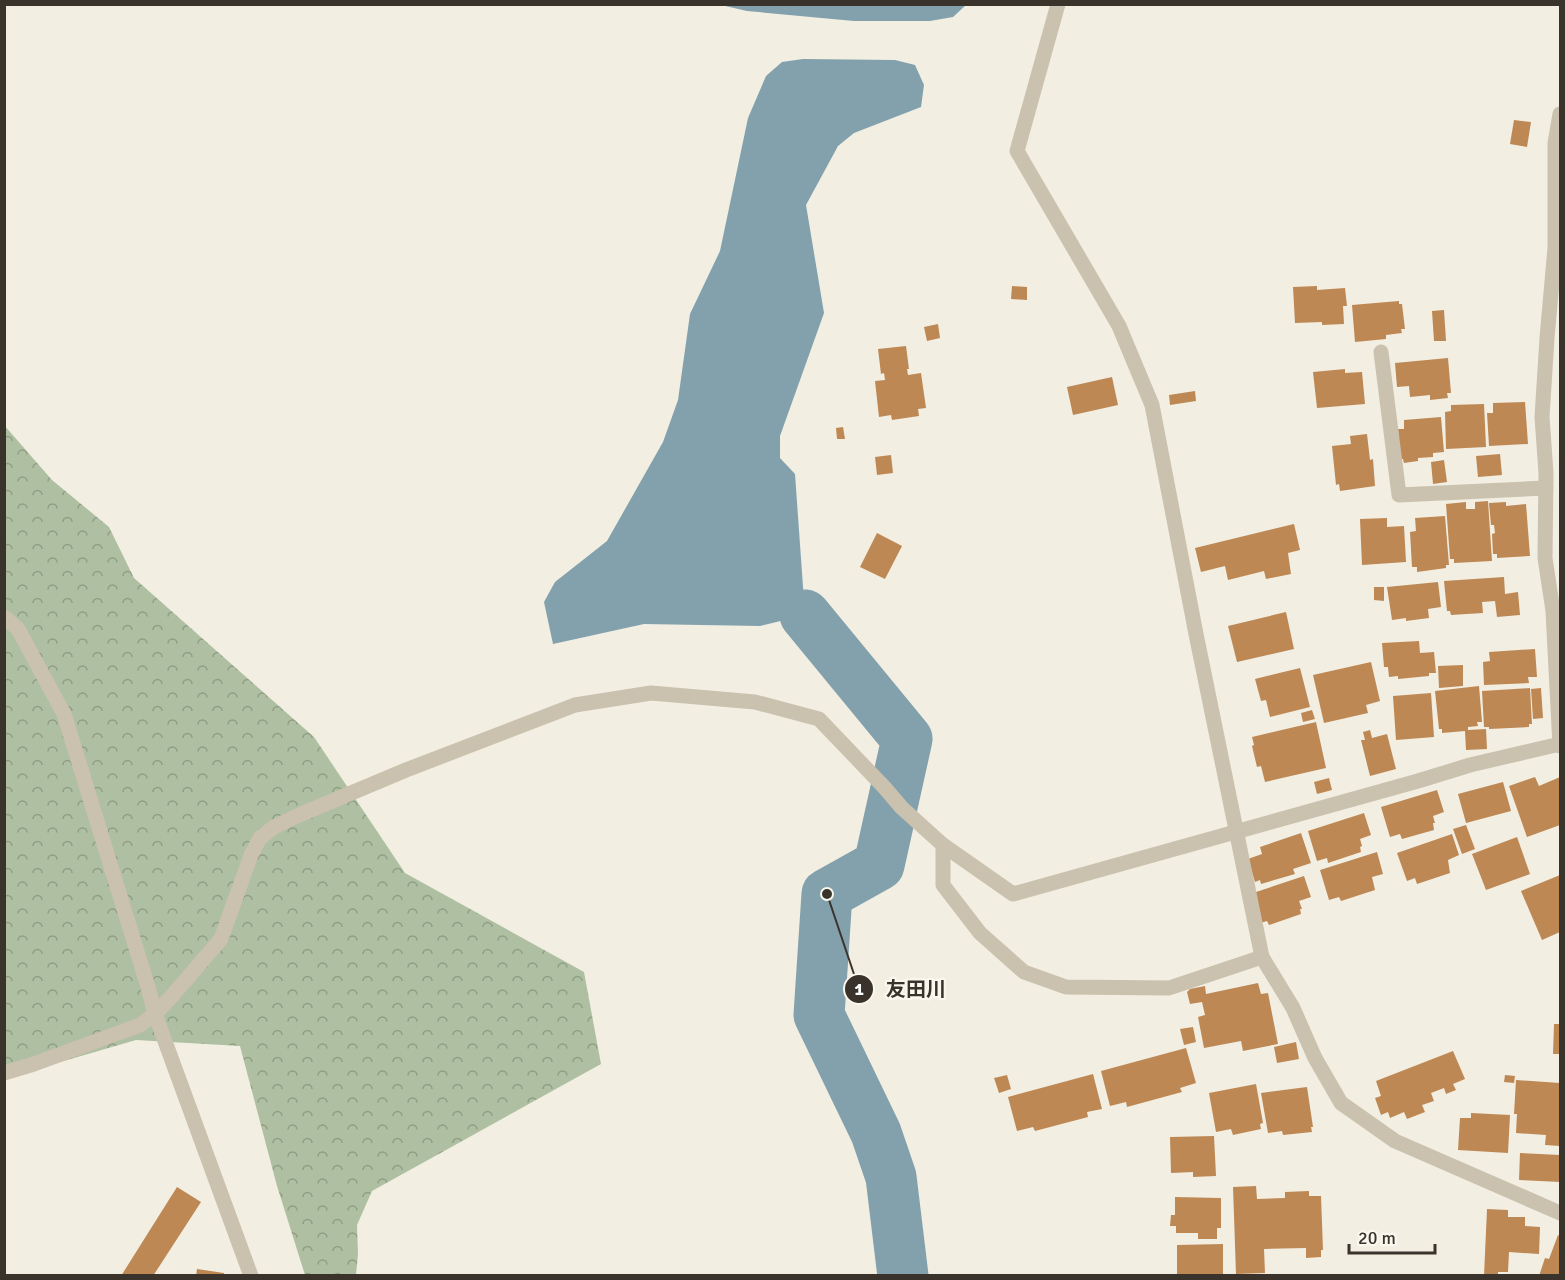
<svg xmlns="http://www.w3.org/2000/svg" width="1565" height="1280" font-family="Signika,'Noto Sans JP',sans-serif">
<defs>
<pattern id="forest-crowns" width="20" height="18" patternUnits="userSpaceOnUse" patternTransform="scale(1.5)"><rect width="20" height="18" fill="#afc0a2"/><path d="M2 6a3 3 0 1 1 6 0M12 15a3 3 0 1 1 6 0" fill="none" stroke="#8f9d84"/></pattern>
</defs>
<rect width="100%" height="100%" fill="#f2eee2"/>
<polygon fill="url(#forest-crowns)" points="4,425 52,480 109,527 134,578 314,737 405,873 584,972 601,1064 372,1191 357,1225 358,1254 356,1275 305,1275 277,1186 240,1046 136,1040 33,1070 5,1073"/>
<g fill="#82a1ad">
<polygon points="721,5 966,5 953,17 930,21 854,21 747,11"/>
<polygon points="803,59 895,60 915,65 924,85 921,107 854,133 838,146 806,205 824,313 780,436 780,458 795,474 805,615 760,626 644,624 553,644 544,602 555,582 607,541 663,442 678,400 690,314 720,251 748,118 766,76 782,62"/>
</g>
<g fill="none" stroke-linecap="round" stroke-linejoin="round">
<polyline stroke="#82a1ad" stroke-width="51" points="805,615 907,739 879,865 827,894 819,1015 876,1133 891,1177 903,1276"/>
</g>
<g fill="#bd8854">
<polygon points="1514,120 1531,122 1527,147 1510,144"/>
<polygon points="1012,286 1027,287 1027,300 1011,299"/>
<polygon points="1317,286 1317,290 1345,288 1347,306 1343,306 1344,324 1322,325 1322,322 1295,323 1293,287"/>
<polygon points="1399,301 1399,304 1402,304 1405,329 1401,329 1402,333 1386,335 1386,339 1355,342 1352,305"/>
<polygon points="1444,310 1446,341 1434,341 1432,311"/>
<polygon points="938,324 940,338 927,341 924,327"/>
<polygon points="906,346 909,369 907,369 908,375 921,373 926,408 918,409 919,416 892,420 891,415 879,417 875,381 885,380 884,373 881,374 878,349"/>
<polygon points="1448,358 1451,393 1447,393 1448,398 1430,400 1430,395 1410,397 1409,386 1397,387 1395,363"/>
<polygon points="1345,369 1345,373 1362,372 1365,404 1317,408 1313,372"/>
<polygon points="1112,377 1118,405 1073,415 1067,387"/>
<polygon points="1195,391 1196,401 1170,405 1169,395"/>
<polygon points="1525,402 1528,444 1489,446 1487,413 1493,413 1493,403"/>
<polygon points="1484,404 1486,447 1446,449 1445,412 1451,411 1451,405"/>
<polygon points="1441,417 1444,452 1433,453 1433,457 1418,458 1418,461 1404,463 1403,459 1400,459 1398,429 1404,429 1404,420"/>
<polygon points="843,427 845,439 837,439 836,428"/>
<polygon points="1367,434 1370,460 1373,459 1375,486 1340,491 1339,484 1336,485 1332,446 1351,444 1350,436"/>
<polygon points="1500,454 1502,475 1478,477 1476,456"/>
<polygon points="891,455 893,473 877,475 875,457"/>
<polygon points="1444,460 1447,482 1433,484 1431,462"/>
<polygon points="1488,501 1492,561 1454,563 1454,559 1450,559 1446,504 1466,502 1466,509 1475,509 1475,502"/>
<polygon points="1506,502 1506,506 1526,504 1530,556 1497,558 1497,554 1493,554 1492,534 1495,533 1494,525 1491,525 1489,503"/>
<polygon points="1445,516 1449,565 1446,565 1446,568 1417,572 1417,567 1412,567 1410,532 1416,531 1415,518"/>
<polygon points="1387,518 1387,527 1404,526 1406,562 1362,565 1360,519"/>
<polygon points="1294,524 1300,550 1288,553 1291,574 1266,579 1264,571 1228,580 1225,566 1201,572 1195,548"/>
<polygon points="877,533 902,546 885,579 860,567"/>
<polygon points="1504,577 1505,594 1518,592 1520,615 1497,617 1495,601 1482,602 1483,613 1451,615 1450,611 1447,611 1444,581"/>
<polygon points="1438,582 1441,607 1428,609 1429,618 1406,621 1406,618 1392,620 1387,587"/>
<polygon points="1374,587 1384,587 1384,601 1374,600"/>
<polygon points="1286,612 1294,649 1237,662 1228,626"/>
<polygon points="1419,641 1420,653 1434,652 1436,673 1429,673 1429,676 1398,679 1398,676 1389,677 1388,667 1384,667 1382,643"/>
<polygon points="1535,649 1537,677 1528,677 1529,683 1484,685 1483,662 1490,661 1489,652"/>
<polygon points="1371,662 1380,701 1366,705 1368,713 1324,723 1313,675"/>
<polygon points="1463,665 1463,686 1439,688 1438,666"/>
<polygon points="1300,668 1310,707 1270,717 1266,700 1261,701 1255,679"/>
<polygon points="1479,686 1482,722 1477,722 1478,726 1468,727 1468,730 1486,729 1487,749 1466,750 1465,731 1442,733 1442,729 1439,729 1435,691"/>
<polygon points="1530,688 1532,724 1529,724 1529,727 1489,729 1489,727 1484,727 1482,691"/>
<polygon points="1541,688 1543,718 1533,719 1531,689"/>
<polygon points="1431,693 1434,737 1396,740 1393,696"/>
<polygon points="1312,710 1315,719 1303,722 1301,713"/>
<polygon points="1316,722 1326,768 1265,782 1261,766 1257,767 1252,746 1254,745 1252,737"/>
<polygon points="1370,730 1372,738 1387,734 1396,769 1370,776 1361,740 1365,740 1363,732"/>
<polygon points="1535,777 1539,786 1560,777 1560,825 1527,837 1509,786"/>
<polygon points="1329,778 1332,790 1317,794 1314,782"/>
<polygon points="1503,782 1511,811 1466,823 1458,794"/>
<polygon points="1437,790 1444,812 1433,816 1435,823 1433,823 1434,830 1402,839 1400,834 1390,837 1381,807"/>
<polygon points="1364,813 1371,835 1360,839 1362,846 1360,847 1361,852 1328,863 1327,858 1317,861 1308,831"/>
<polygon points="1466,825 1475,849 1462,854 1453,829"/>
<polygon points="1301,833 1311,863 1293,869 1295,874 1261,884 1260,880 1255,882 1248,859 1262,854 1260,847"/>
<polygon points="1452,834 1459,855 1448,860 1450,873 1417,884 1415,878 1407,881 1397,853"/>
<polygon points="1517,837 1530,874 1486,890 1472,854"/>
<polygon points="1377,852 1383,874 1372,877 1375,890 1341,901 1339,897 1329,900 1320,870"/>
<polygon points="1560,875 1560,932 1542,940 1521,891"/>
<polygon points="1304,876 1311,897 1299,901 1302,909 1300,909 1301,914 1269,925 1267,921 1257,924 1247,895"/>
<polygon points="1258,983 1261,994 1268,993 1278,1044 1243,1051 1241,1041 1204,1048 1198,1017 1205,1015 1202,1002 1190,1004 1187,992 1190,989 1205,986 1206,994"/>
<polygon points="1554,1024 1560,1024 1560,1054 1553,1054"/>
<polygon points="1193,1027 1196,1042 1184,1045 1180,1029"/>
<polygon points="1296,1042 1299,1059 1277,1063 1274,1047"/>
<polygon points="1186,1048 1196,1083 1180,1088 1182,1092 1127,1107 1126,1102 1110,1106 1101,1071"/>
<polygon points="1453,1051 1465,1079 1453,1084 1456,1090 1446,1094 1444,1088 1431,1093 1434,1101 1422,1105 1425,1112 1407,1119 1404,1112 1390,1118 1388,1112 1381,1115 1375,1098 1381,1096 1376,1081"/>
<polygon points="1093,1074 1102,1109 1087,1112 1088,1117 1035,1131 1033,1127 1017,1131 1008,1097"/>
<polygon points="1007,1075 1011,1089 999,1093 994,1078"/>
<polygon points="1505,1075 1515,1076 1514,1083 1504,1082"/>
<polygon points="1516,1080 1560,1083 1560,1146 1545,1145 1546,1135 1516,1133 1517,1114 1514,1114"/>
<polygon points="1256,1084 1263,1123 1260,1124 1261,1129 1233,1135 1231,1129 1216,1132 1209,1093"/>
<polygon points="1307,1087 1313,1127 1311,1127 1312,1132 1283,1135 1282,1131 1268,1133 1261,1093"/>
<polygon points="1471,1113 1510,1115 1508,1153 1458,1150 1460,1118 1471,1118"/>
<polygon points="1214,1136 1216,1176 1193,1177 1193,1172 1171,1173 1170,1137"/>
<polygon points="1520,1153 1560,1155 1560,1182 1519,1180"/>
<polygon points="1256,1186 1257,1199 1285,1198 1285,1192 1309,1191 1309,1196 1321,1196 1323,1250 1321,1250 1321,1257 1306,1258 1306,1248 1264,1249 1265,1273 1236,1274 1233,1187"/>
<polygon points="177,1187 201,1202 153,1276 121,1276"/>
<polygon points="1175,1197 1221,1198 1221,1228 1217,1228 1217,1239 1198,1239 1198,1233 1176,1233 1176,1226 1170,1226 1171,1215 1175,1215"/>
<polygon points="1487,1209 1508,1210 1508,1217 1525,1217 1525,1226 1540,1227 1539,1254 1509,1252 1508,1272 1498,1272 1498,1276 1484,1276"/>
<polygon points="1558,1235 1560,1236 1560,1276 1539,1276 1545,1258 1549,1259"/>
<polygon points="1223,1244 1223,1274 1177,1276 1177,1245"/>
<polygon points="197,1269 224,1273 224,1276 196,1276"/>
</g>
<g fill="none" stroke-linecap="round" stroke-linejoin="round">
<g stroke="#cac1ae" stroke-width="15">
<polyline points="1058,4 1017,151 1119,326 1152,405 1196,634 1262,957 1293,1008 1315,1058 1341,1103 1395,1141 1560,1213"/>
<polyline points="1560,114 1555,143 1555,248 1547,338 1542,417 1546,473 1545,558 1553,611 1560,746"/>
<polyline points="1381,352 1399,495 1546,488"/>
<polyline points="4,617 18,629 64,714 148,987 155,1014 251,1276"/>
<polyline points="943,845 943,885 980,933 1024,972 1066,987 1169,988 1262,957"/>
<polyline points="4,1073 34,1064 140,1025 155,1014 172,996 221,939 251,855 260,838 274,827 299,815 406,770 575,705 651,693 755,702 819,719 884,787 902,808 943,845 1013,894 1418,781 1470,765 1560,744"/>
</g>
</g>
<path fill="none" stroke="#39332c" stroke-width="2" d="M827 894L859 989"/>
<g fill="#39332c" stroke="#faf7ee" stroke-width="2">
<circle cx="827" cy="894" r="6"/>
<circle cx="859" cy="989" r="15"/>
</g>
<g font-size="18" text-anchor="middle" font-weight="bold" fill="#fff">
<text x="859" y="995">1</text>
</g>
<g font-size="20" text-anchor="middle" font-weight="bold" fill="#39332c" stroke="#faf7ee" stroke-width="4.5" stroke-linejoin="round" paint-order="stroke">
<text x="916" y="996">友田川</text>
</g>
<rect width="1565" height="1280" fill="none" stroke="#39332c" stroke-width="12"/>
<path d="M1349 1244v9h86v-9" fill="none" stroke="#39332c" stroke-width="3"/>
<text x="1358" y="1244" font-size="18" fill="#39332c" stroke="#faf7ee" stroke-width="4.5" paint-order="stroke">20 m</text>
</svg>
